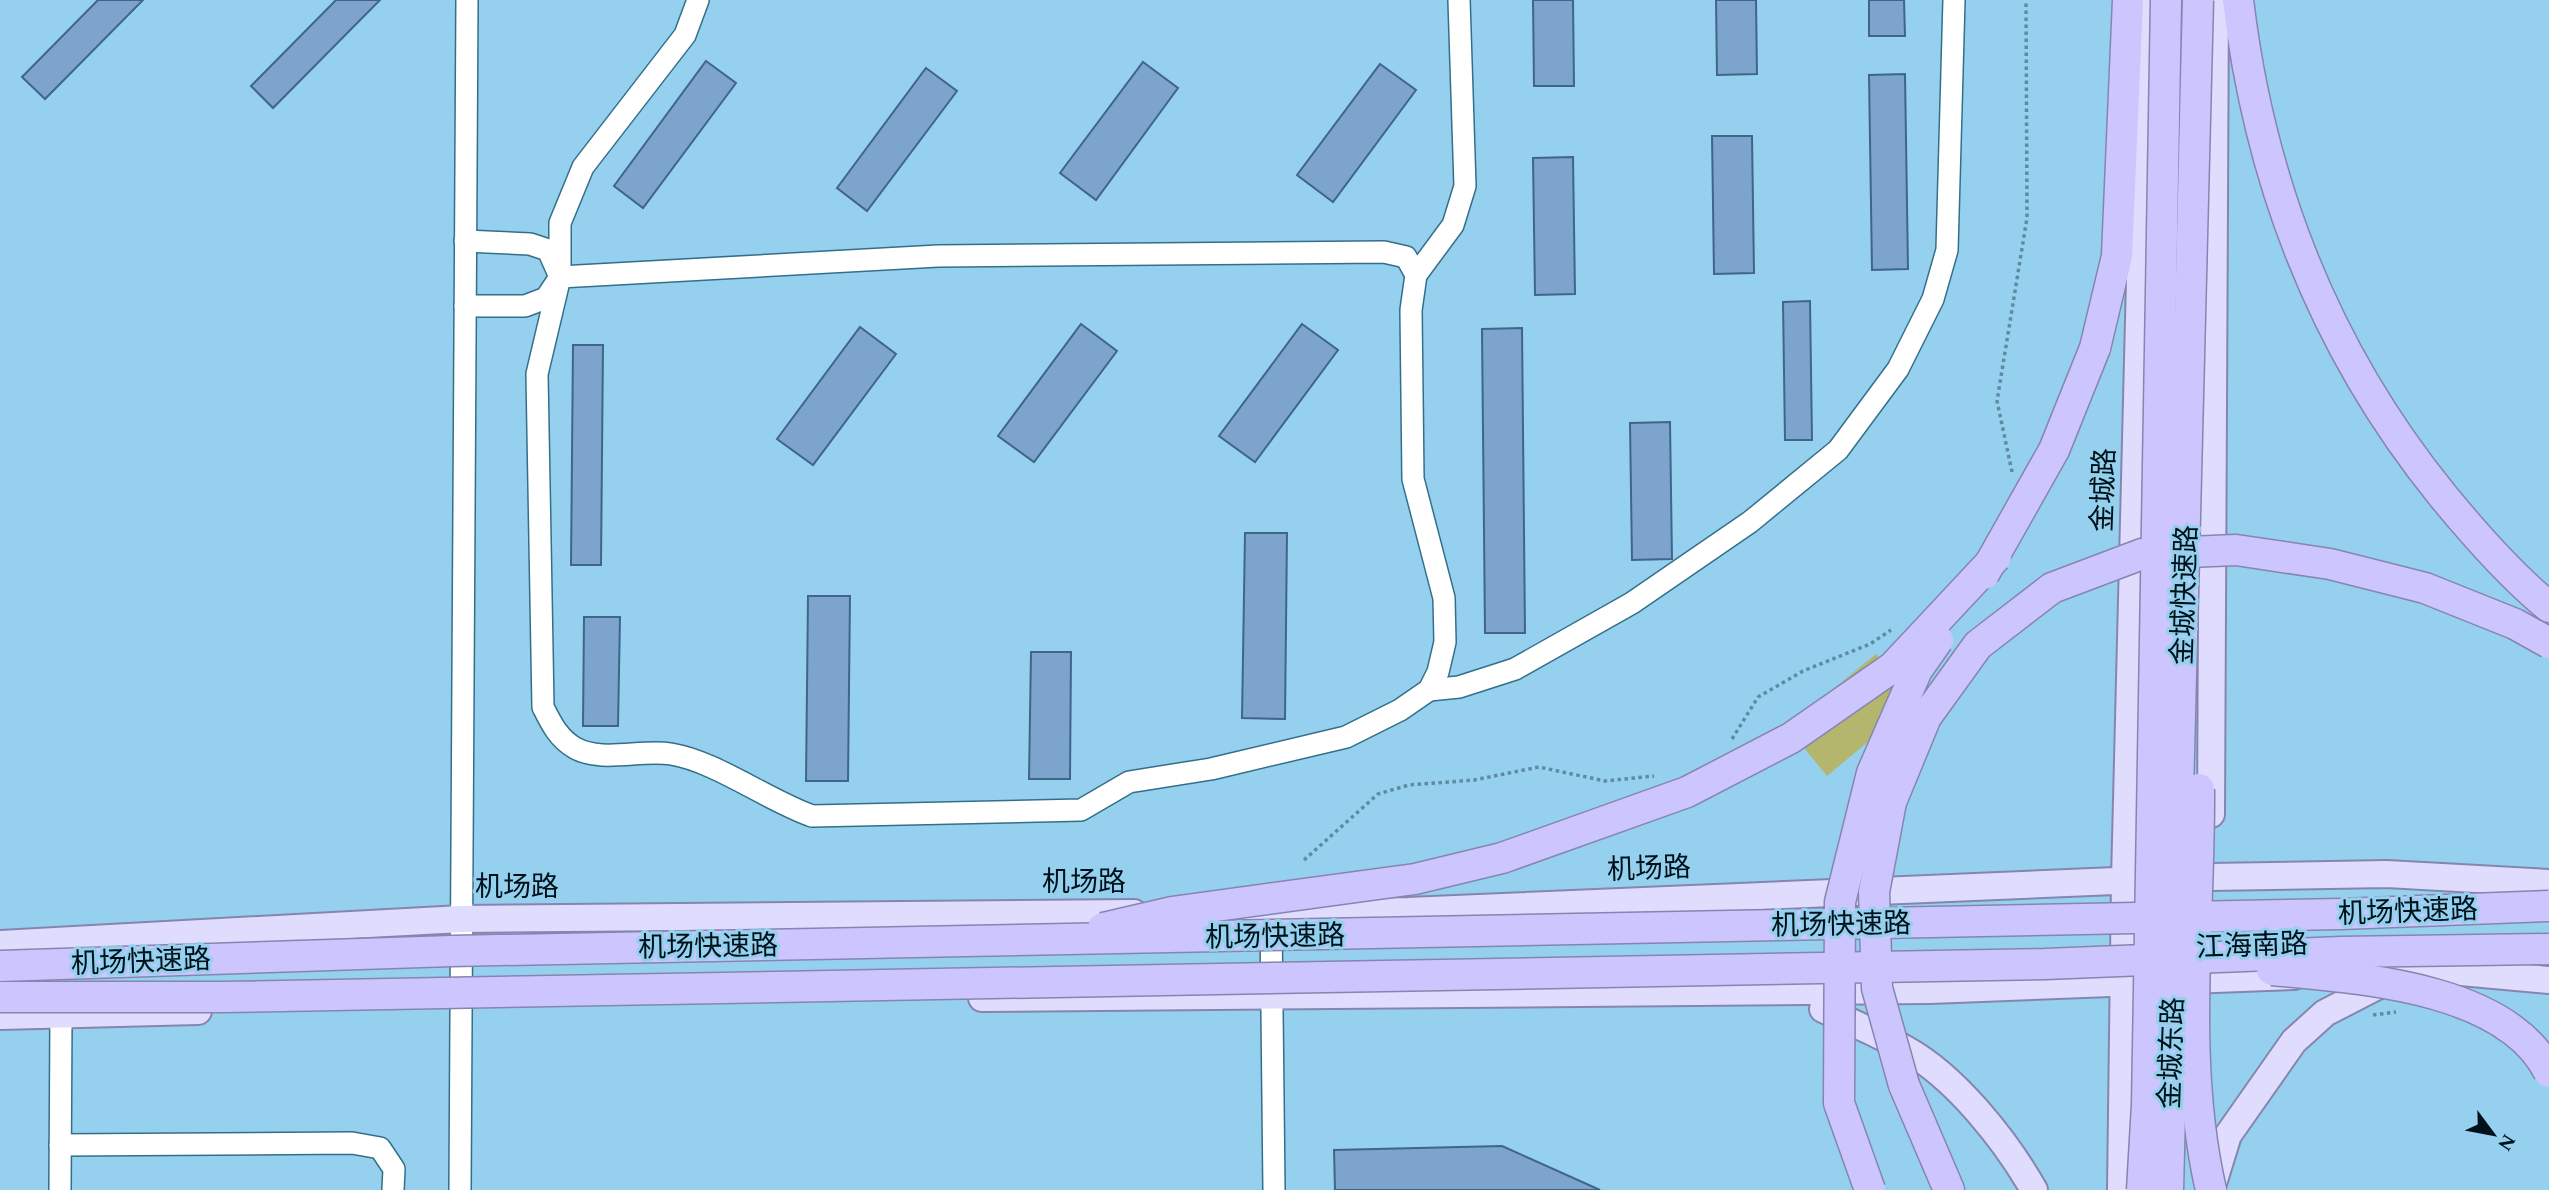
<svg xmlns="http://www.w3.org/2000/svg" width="2549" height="1190" font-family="Spectral,'Noto Sans SC',serif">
<rect width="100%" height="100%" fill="#95d1ee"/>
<polygon fill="#b4b66d" points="1876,654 1916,702 1827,776 1787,727"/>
<g fill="#7da4cd" stroke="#40658a" stroke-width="2">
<polygon points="98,0 143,0 45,99 22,77"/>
<polygon points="336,0 380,0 273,108 251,86"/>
<polygon points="1533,0 1573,0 1574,86 1534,86"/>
<polygon points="1716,0 1756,0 1757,74 1717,75"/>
<polygon points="1869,0 1904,0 1905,36 1869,36"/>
<polygon points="706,61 736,83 643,208 614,186"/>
<polygon points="1143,62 1178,88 1096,200 1060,173"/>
<polygon points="1380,64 1416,90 1333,202 1297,175"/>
<polygon points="926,68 957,91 867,211 837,188"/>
<polygon points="1905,74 1908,269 1872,270 1869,75"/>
<polygon points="1712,136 1752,136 1754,273 1714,274"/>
<polygon points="1573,157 1575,294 1535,295 1533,158"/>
<polygon points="1810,301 1812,440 1785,440 1783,302"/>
<polygon points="1081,324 1117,351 1034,462 998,436"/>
<polygon points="1302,324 1338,350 1255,462 1219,436"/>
<polygon points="860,327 896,354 813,465 777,439"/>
<polygon points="1522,328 1525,633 1485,633 1482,329"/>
<polygon points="573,345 603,345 601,565 571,565"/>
<polygon points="1670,422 1672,559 1632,560 1630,423"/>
<polygon points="1245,533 1287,533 1285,719 1242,718"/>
<polygon points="808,596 850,596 848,781 806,781"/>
<polygon points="584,617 620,617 618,726 583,726"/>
<polygon points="1031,652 1071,652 1070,779 1029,779"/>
<polygon points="1502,1146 1600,1190 1335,1190 1334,1150"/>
</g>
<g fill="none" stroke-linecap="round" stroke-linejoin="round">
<defs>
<g id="minor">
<path d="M698,0L685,35L583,167L560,223V277L537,374L543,707C551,723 558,738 575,748C602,763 641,749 671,754C715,761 767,800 812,816L1081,810L1129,782L1211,769L1346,737L1400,710L1429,690L1438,672L1445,642L1444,598L1413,479L1411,310L1416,275L1453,225L1465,186L1459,0"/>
<polyline points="560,277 938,256 1384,252 1406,257 1416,275"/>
<polyline points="465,306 525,306 546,298 560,277 548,250 530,244 465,241"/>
<polyline points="1429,690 1459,687 1515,669 1632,603 1750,522 1838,450 1898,369 1933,299 1947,250 1954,0"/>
<polyline points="1271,921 1274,1190"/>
<polyline points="60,1145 352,1143 380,1148 394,1169 393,1190"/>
<polyline points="60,1190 61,1015"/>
<polyline points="460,1190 467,0"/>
</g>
<g id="major">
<polyline points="2211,814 2215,0"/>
<polyline points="1250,912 1408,911 2210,877 2387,874 2549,883"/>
<polyline points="0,944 461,919 1134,913"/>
<polyline points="2371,973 2450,971 2549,980"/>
<polyline points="982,998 1930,990 2294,976"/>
<path d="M1823,1009C1850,1022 1879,1034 1905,1049C1956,1077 2006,1141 2034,1190"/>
<polyline points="0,1016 198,1011"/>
<polyline points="2121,1190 2125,880 2147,0"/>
<polyline points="2211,1190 2228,1135 2294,1041 2325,1013 2391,979"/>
</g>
<g id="highway">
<path d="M2238,0C2260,185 2325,351 2443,496C2475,535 2510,575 2549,607"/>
<polyline points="2095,348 2117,256 2128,0"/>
<polyline points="1904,1085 1949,1190"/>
</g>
</defs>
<use href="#minor" stroke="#346f8a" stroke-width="24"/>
<use href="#major" stroke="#8586af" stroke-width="30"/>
<use href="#highway" stroke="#8586af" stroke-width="33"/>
<g stroke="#5f8ba1" stroke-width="3.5" stroke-dasharray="3.5 3.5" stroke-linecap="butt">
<polyline points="2012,472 1997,401 2027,218 2026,0"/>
<polyline points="1732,739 1758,697 1803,671 1870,644 1891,630"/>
<polyline points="1304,860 1378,794 1409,785 1474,780 1539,767 1605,781 1654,776"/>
<polyline points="2373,1015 2396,1012"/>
</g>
<use href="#minor" stroke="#fff" stroke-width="21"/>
<use href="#major" stroke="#e0dcfe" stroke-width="26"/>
<use href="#highway" stroke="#ccc5fe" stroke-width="30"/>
<defs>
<g id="highway-bridge">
<polyline points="1984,574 2054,450 2095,348"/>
<path d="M2199,789C2200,922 2181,1060 2211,1190"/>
<polyline points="1103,928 1172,912 1415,879 1502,858 1687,792 1791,738 1893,667 1996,557"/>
<polyline points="0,966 452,951 2341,914 2549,906"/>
<path d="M2272,970C2356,978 2506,986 2549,1072"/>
<polyline points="0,997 223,997 2045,964 2341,952 2549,949"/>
<polyline points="1904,1085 1877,988 1874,892 1891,802 1926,717 1978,645 2052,588 2142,554 2236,550 2330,564 2425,588 2515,624 2549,643"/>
<polyline points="1870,1190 1839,1103 1840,902 1872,773 1917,670 1938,640"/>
<polyline points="2142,1190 2147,1105 2166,0"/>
<polyline points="2168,1190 2198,0"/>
</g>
</defs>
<use href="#highway-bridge" stroke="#8586af" stroke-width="33" stroke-linecap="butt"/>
<use href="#highway-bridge" stroke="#ccc5fe" stroke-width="30"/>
</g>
<g text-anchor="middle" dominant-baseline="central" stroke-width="6" stroke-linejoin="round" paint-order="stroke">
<g font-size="28" fill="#00111b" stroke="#95d1ee">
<text transform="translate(2104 490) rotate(-88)">金城路</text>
<text transform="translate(2185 595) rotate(-88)">金城快速路</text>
<text transform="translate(1649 869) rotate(-2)">机场路</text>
<text x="1084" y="882">机场路</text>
<text x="517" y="887">机场路</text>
<text transform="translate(2408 912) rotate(-2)">机场快速路</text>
<text transform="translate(1841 925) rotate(-1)">机场快速路</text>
<text transform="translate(1275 937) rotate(-1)">机场快速路</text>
<text transform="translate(2252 946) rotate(-2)">江海南路</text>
<text transform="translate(708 947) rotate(-1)">机场快速路</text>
<text transform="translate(141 962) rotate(-2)">机场快速路</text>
<text transform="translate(2172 1053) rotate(-88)">金城东路</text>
</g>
</g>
<g transform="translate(2493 1134) rotate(122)" stroke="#95d1ee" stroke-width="5" paint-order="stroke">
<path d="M0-5L12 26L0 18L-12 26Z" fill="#00111b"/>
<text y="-10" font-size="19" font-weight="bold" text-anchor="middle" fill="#00111b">N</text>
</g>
</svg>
